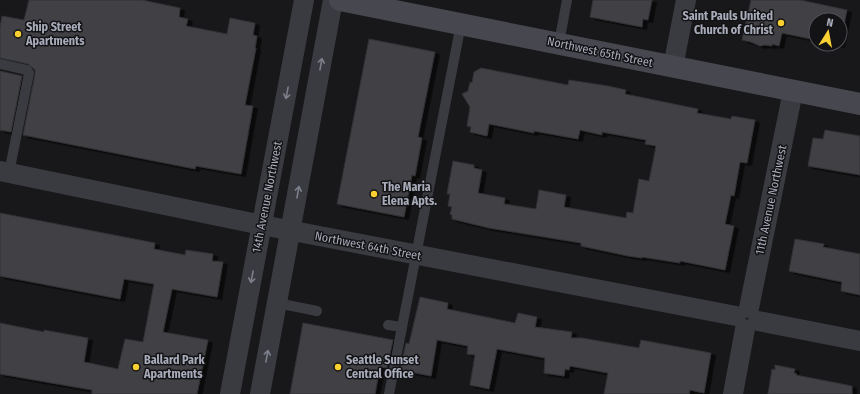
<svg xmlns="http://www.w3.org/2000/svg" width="860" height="394" font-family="'Fira Sans Condensed',sans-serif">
<defs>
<filter id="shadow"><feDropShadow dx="4.5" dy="2.5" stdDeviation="0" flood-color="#0009"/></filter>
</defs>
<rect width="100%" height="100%" fill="#18181a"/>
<g fill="#3f4044" stroke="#323236" filter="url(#shadow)">
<polygon points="29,0 142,0 180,8 179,17 188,19 186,26 227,34 230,18 255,23 253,35 257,36 255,48 256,48 245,105 253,106 241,174 196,166 195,169 23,135 35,74 35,70 28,64 0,58 0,27 2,16 24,20"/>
<polygon points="593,0 652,0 648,20 643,19 642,27 590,17"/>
<polygon points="751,0 800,0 847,10 840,45 835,44 840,44 840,20 816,20 816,40 782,33 779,46 772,44 772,46 765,45 760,46 751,42 742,40"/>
<polygon points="369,39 435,52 418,137 422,138 415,176 412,175 404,217 337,204"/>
<polygon points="481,68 568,85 569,80 608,86 626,90 625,94 698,109 697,113 731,119 732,116 755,120 747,163 740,162 734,196 731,195 725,224 734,226 725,270 680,261 680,263 642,257 642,258 628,256 581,246 581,243 489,228 452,219 452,215 450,214 452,207 448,206 450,194 447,194 453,161 474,165 474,168 482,170 478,193 505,198 504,204 536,209 539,190 566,195 564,207 626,218 627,212 633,213 639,179 649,181 656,146 645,144 646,140 602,132 602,135 580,130 578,139 534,131 534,133 489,124 487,136 470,132 471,127 467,126 470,107 462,94 468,91 470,82 472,83 474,72"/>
<polygon points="0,71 22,76 11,132 0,130"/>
<polygon points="825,130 860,136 860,175 808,166 813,138 823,139"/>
<polygon points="0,213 155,243 154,249 185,255 186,250 213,254 212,261 223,262 217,297 172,289 163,332 208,340 197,394 92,394 92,390 0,374 0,323 44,332 44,330 88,338 84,362 118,369 125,339 143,342 154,284 124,279 120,299 0,276"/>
<polygon points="795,239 824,244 823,247 860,254 860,295 841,291 842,282 789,271"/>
<polygon points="420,297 448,303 447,309 515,323 518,313 537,317 535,327 572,332 571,338 582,338 639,348 641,340 711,353 704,393 690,390 689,394 604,394 608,373 570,366 569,370 565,369 564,376 544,373 545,358 497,349 489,389 470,385 475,355 467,354 468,346 437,340 431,376 400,370 406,343 409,344"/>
<polygon points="303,323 393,340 387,368 380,367 375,394 290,394"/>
<polygon points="775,365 795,369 794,373 797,374 796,375 852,386 852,394 768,394 772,369 775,370"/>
</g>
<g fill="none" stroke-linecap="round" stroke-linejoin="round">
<g stroke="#3a3b41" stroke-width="10">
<polyline points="559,43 567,0"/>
<polyline points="0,64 27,70 29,73 9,173"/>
<polyline points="277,303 317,311"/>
<polyline points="388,325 402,327"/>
<polyline points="389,394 461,24"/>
</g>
<g stroke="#3a3b41" stroke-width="20">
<polyline points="673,67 686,0"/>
<polyline points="0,171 262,225 736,316"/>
<polyline points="749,308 793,91"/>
<polyline points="758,321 860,341"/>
<polyline points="230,394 304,0"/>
<polyline points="260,394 333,0"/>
<polyline points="733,394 745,329"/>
</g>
<polyline stroke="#46474f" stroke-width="22" points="340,0 860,104"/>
</g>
<defs><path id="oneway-shaft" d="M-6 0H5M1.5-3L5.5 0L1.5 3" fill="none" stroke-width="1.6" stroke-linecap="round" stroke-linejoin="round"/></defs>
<g stroke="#7d7f8a">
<use href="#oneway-shaft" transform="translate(321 64) rotate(-80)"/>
<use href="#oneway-shaft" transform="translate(287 93) rotate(101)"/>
<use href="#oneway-shaft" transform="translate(298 192) rotate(-80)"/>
<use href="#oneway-shaft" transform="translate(252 277) rotate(101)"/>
<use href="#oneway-shaft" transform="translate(267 356) rotate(-79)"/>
</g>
<g fill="#f8d032" stroke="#131315" stroke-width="1.5">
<circle cx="781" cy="23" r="4"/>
<circle cx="18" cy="34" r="4"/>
<circle cx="374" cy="194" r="4"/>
<circle cx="136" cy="367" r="4"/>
<circle cx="338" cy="367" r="4"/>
</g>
<g text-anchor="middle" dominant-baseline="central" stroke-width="3" stroke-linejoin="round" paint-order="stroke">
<g font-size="12" font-weight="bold" fill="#a9acba" stroke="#131315" text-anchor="start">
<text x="773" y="16" text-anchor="end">Saint Pauls United<tspan x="773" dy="14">Church of Christ</tspan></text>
<text x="26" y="27">Ship Street<tspan x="26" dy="14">Apartments</tspan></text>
<text x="382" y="187">The Maria<tspan x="382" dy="14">Elena Apts.</tspan></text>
<text x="144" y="360">Ballard Park<tspan x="144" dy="14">Apartments</tspan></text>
<text x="346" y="360">Seattle Sunset<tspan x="346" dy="14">Central Office</tspan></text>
</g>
<g font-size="12" fill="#a9acba" stroke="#131315">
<text transform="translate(600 52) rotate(12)">Northwest 65th Street</text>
<text transform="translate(267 197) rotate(-79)">14th Avenue Northwest</text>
<text transform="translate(771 200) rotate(-78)">11th Avenue Northwest</text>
<text transform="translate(368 246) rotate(11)">Northwest 64th Street</text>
</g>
</g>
<g transform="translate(828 32) rotate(11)"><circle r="19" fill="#131315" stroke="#4f5057"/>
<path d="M0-3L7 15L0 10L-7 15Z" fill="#f8d032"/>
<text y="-6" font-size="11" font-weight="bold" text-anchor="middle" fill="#a9acba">N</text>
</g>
</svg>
